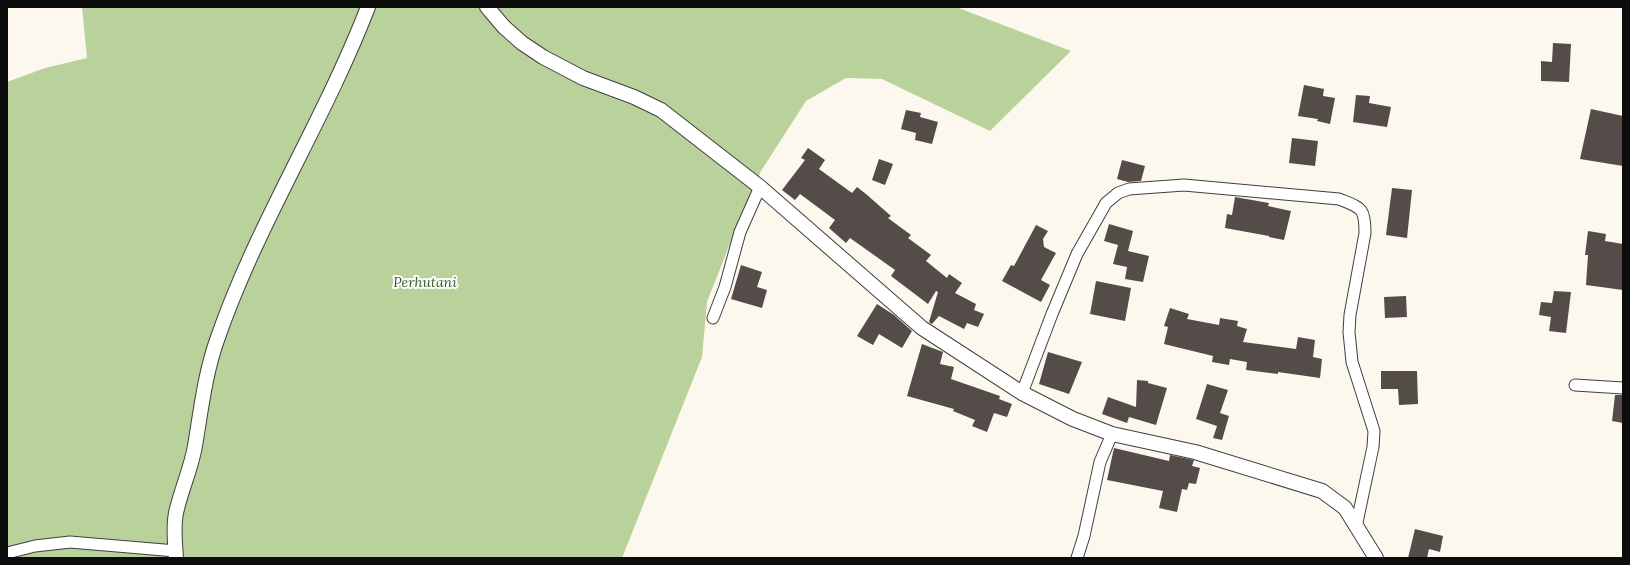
<svg xmlns="http://www.w3.org/2000/svg" width="1630" height="565" font-family="Lora,serif">
<rect width="100%" height="100%" fill="#fdf8ed"/>
<polygon fill="#b9d29b" points="82,7 956,7 1071,51 990,131 882,79 846,78 806,101 761,171 742,213 707,302 702,357 622,558 7,558 7,82 45,68 87,58"/>
<g fill="#534c49">
<polygon points="1553,43 1571,44 1569,82 1541,81 1541,61 1552,62"/>
<polygon points="1304,85 1324,89 1323,96 1335,98 1330,124 1317,121 1318,119 1298,116"/>
<polygon points="1356,95 1370,96 1369,103 1391,107 1387,127 1353,122"/>
<polygon points="1591,109 1623,116 1623,166 1580,159"/>
<polygon points="906,110 921,113 920,117 938,122 932,144 915,140 916,133 901,129"/>
<polygon points="1292,138 1318,141 1315,166 1289,163"/>
<polygon points="808,148 825,160 819,169 852,193 857,187 866,194 891,216 888,218 911,235 908,238 931,255 926,261 947,278 949,274 962,283 955,293 976,304 974,310 984,314 978,327 967,323 964,329 939,316 932,324 929,322 938,292 936,291 928,304 891,276 895,270 850,238 846,243 829,228 835,220 800,194 795,200 782,190 805,160 801,158"/>
<polygon points="879,159 893,164 885,185 872,180"/>
<polygon points="1122,160 1145,166 1141,181 1128,182 1117,179"/>
<polygon points="1392,188 1412,190 1407,238 1386,235"/>
<polygon points="1235,197 1269,203 1268,206 1291,211 1284,240 1269,237 1269,236 1225,228 1227,214 1232,215"/>
<polygon points="1109,224 1133,231 1128,251 1149,256 1143,282 1125,279 1127,267 1113,264 1118,245 1104,241"/>
<polygon points="1036,225 1048,231 1043,239 1044,247 1056,253 1041,280 1050,285 1041,302 1002,281 1011,265 1014,266"/>
<polygon points="1588,231 1606,234 1605,241 1623,244 1623,290 1586,285 1588,255 1585,255"/>
<polygon points="741,265 762,272 757,287 767,290 762,308 731,299"/>
<polygon points="1096,281 1131,288 1125,321 1090,314"/>
<polygon points="1554,291 1571,292 1566,333 1549,331 1551,317 1539,315 1541,302 1552,303"/>
<polygon points="1406,296 1407,317 1385,318 1384,297"/>
<polygon points="877,304 894,315 912,331 902,348 879,334 873,345 857,336"/>
<polygon points="1170,308 1189,314 1187,319 1219,325 1220,318 1238,321 1237,326 1247,329 1243,342 1296,349 1298,337 1315,340 1313,357 1322,359 1320,378 1278,372 1278,374 1246,370 1247,362 1230,359 1229,365 1212,362 1213,356 1164,344 1168,327 1164,326"/>
<polygon points="922,344 943,352 940,364 954,367 951,379 1000,396 999,399 1012,404 1007,417 994,413 987,432 972,426 975,420 953,411 954,409 907,396"/>
<polygon points="1048,352 1082,362 1069,394 1039,384"/>
<polygon points="1381,371 1417,371 1418,404 1399,405 1398,389 1381,389"/>
<polygon points="1137,380 1148,381 1148,383 1167,388 1156,425 1129,417 1127,423 1102,414 1108,397 1136,407"/>
<polygon points="1207,384 1228,390 1220,413 1229,416 1222,440 1213,438 1217,426 1196,419"/>
<polygon points="1615,395 1623,395 1623,423 1612,421"/>
<polygon points="1114,448 1169,461 1170,455 1194,460 1192,466 1200,468 1196,484 1189,483 1187,490 1182,489 1177,512 1159,508 1163,491 1107,480"/>
<polygon points="1415,529 1443,536 1440,552 1429,549 1427,558 1408,558"/>
</g>
<g fill="none" stroke-linecap="round" stroke-linejoin="round">
<defs>
<g id="minor">
<polyline points="713,318 725,287 740,232 760,187"/>
<polyline points="1575,385 1623,388"/>
<path d="M1022,393L1052,314L1077,254L1106,203L1118,193L1129,189L1184,185L1339,199C1361,208 1365,207 1365,233L1350,315L1349,332L1352,362L1374,431L1373,447L1356,527"/>
<polyline points="7,553 35,546 70,542 176,551"/>
<polyline points="1077,558 1084,536 1100,462 1112,434"/>
</g>
<g id="tertiary">
<polyline points="487,7 504,27 522,43 543,57 583,78 634,97 661,110 760,187 922,328 1022,393 1073,419 1112,434 1195,452 1322,491 1345,508 1376,558"/>
<path d="M176,558C175,543 173,528 176,513C181,490 191,469 195,446C201,410 205,374 217,340C257,224 324,121 368,7"/>
</g>
</defs>
<use href="#minor" stroke="#3f3f3f" stroke-width="13"/>
<use href="#tertiary" stroke="#3f3f3f" stroke-width="16"/>
<use href="#minor" stroke="#fff" stroke-width="11"/>
<use href="#tertiary" stroke="#fff" stroke-width="14"/>
</g>
<g text-anchor="middle" dominant-baseline="central" stroke-width="4" stroke-linejoin="round" paint-order="stroke">
<g font-size="14" font-style="italic" fill="#355b24" stroke="#fff">
<text x="425" y="282">Perhutani</text>
</g>
</g>
<rect width="1630" height="565" fill="none" stroke="#0c0c0c" stroke-width="16"/>
</svg>
